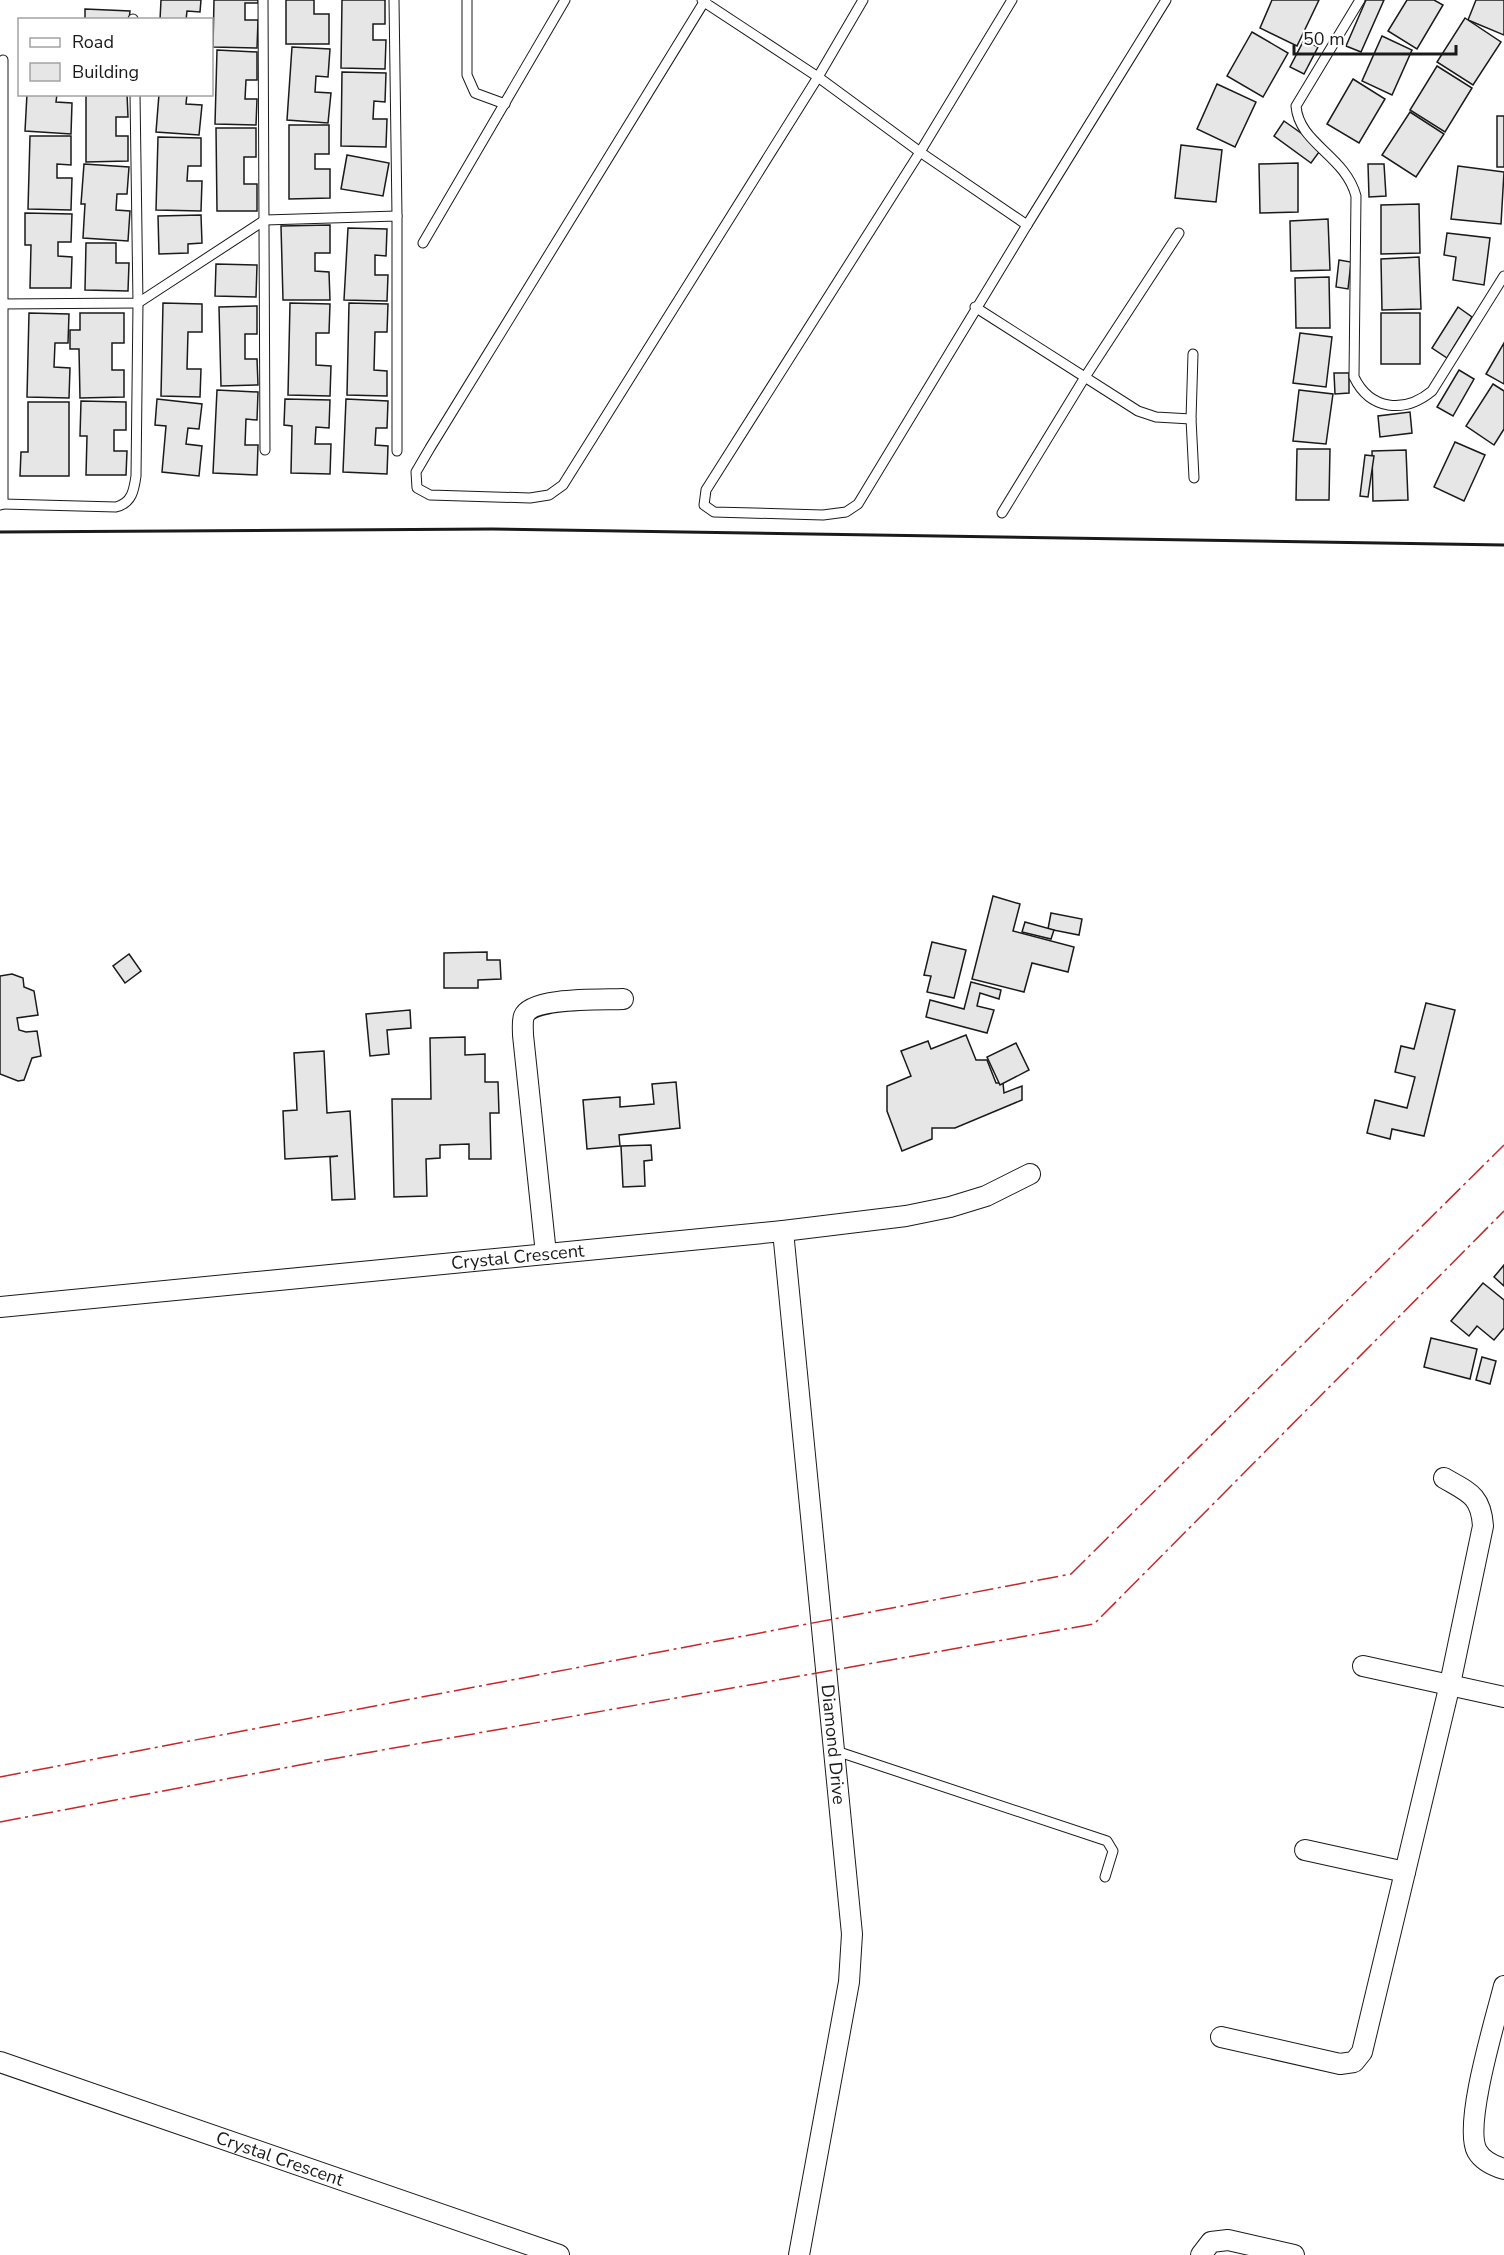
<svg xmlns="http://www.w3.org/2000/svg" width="1504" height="2255" font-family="'Nunito Sans',sans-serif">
<rect width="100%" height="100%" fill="#fff"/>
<g fill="#e6e6e6" stroke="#1a1a1a" stroke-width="1.5">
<polygon points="161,0 201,0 200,12 187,11 186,20 160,20"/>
<polygon points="214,0 258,0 258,3 245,3 245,20 258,20 257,48 213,47"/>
<polygon points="286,0 314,0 314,14 329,14 329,44 286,44"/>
<polygon points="342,0 385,0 385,24 373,24 373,40 386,40 385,69 341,68"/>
<polygon points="1272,0 1319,0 1297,46 1260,28"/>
<polygon points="1366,0 1384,0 1361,52 1346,46"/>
<polygon points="1407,0 1434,0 1443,5 1417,49 1388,31"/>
<polygon points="1476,0 1504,0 1504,35 1468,20"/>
<polygon points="85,9 130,11 129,20 85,20"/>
<polygon points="1465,18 1501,42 1473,85 1437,62"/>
<polygon points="1252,32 1288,53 1263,97 1227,76"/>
<polygon points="1382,36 1412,50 1392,95 1362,81"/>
<polygon points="1304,40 1318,47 1304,74 1290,67"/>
<polygon points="292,47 330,49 328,77 316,76 315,92 331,93 328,123 287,120"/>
<polygon points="217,50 257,52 257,80 246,80 245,99 257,99 256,125 215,124"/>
<polygon points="1437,66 1472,88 1445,132 1410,110"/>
<polygon points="342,72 386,73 385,102 374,101 373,119 387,119 386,147 341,146"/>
<polygon points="1353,79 1385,99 1359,143 1327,124"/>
<polygon points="1217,84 1256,102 1235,147 1197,129"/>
<polygon points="27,94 57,94 56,102 72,103 71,134 25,131"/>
<polygon points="86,94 127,94 128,117 116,117 116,136 128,136 128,161 86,162"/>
<polygon points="159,94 187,94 186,104 202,105 199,135 156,132"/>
<polygon points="1410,112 1444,134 1416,177 1382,155"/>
<rect x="1497" y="116" width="7" height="51"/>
<polygon points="1284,121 1322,148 1311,163 1274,136"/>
<polygon points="289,125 329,125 329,154 315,154 315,169 330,169 330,198 289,199"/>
<polygon points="216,128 256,128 256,157 244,157 244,184 257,184 257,211 217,211"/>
<polygon points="30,136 71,136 71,165 57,164 57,178 72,178 71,210 28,209"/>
<polygon points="158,137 201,138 201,166 188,166 187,181 202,181 201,211 156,210"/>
<polygon points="1181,145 1222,150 1216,202 1175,198"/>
<polygon points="347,155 389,163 383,196 341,189"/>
<polygon points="1298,163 1298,212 1260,213 1259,164"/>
<polygon points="84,164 129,167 127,194 117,194 116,210 130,211 128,241 83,238 85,204 81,204"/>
<polygon points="1368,164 1384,164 1386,196 1369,197"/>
<polygon points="1458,166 1504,172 1501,224 1451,219"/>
<polygon points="1419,204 1420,253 1381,254 1381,205"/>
<polygon points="25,213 72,214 71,242 58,242 58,256 72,257 71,288 30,288 31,245 25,245"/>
<polygon points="201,215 202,243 188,244 188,253 159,254 158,216"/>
<polygon points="1328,219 1330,270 1291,271 1290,221"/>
<polygon points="330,225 330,253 315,253 315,271 329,272 330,300 283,300 281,226"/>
<polygon points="348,228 387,229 386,256 375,255 375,275 388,275 387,301 344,300"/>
<polygon points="1447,233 1490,238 1484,285 1453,280 1456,257 1444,255"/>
<polygon points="86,243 116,243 116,263 129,263 128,291 85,290"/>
<polygon points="1419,257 1421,309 1382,310 1381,259"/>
<polygon points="1339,260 1351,262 1348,289 1336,287"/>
<polygon points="216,264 257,265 256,297 215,296"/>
<polygon points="1329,277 1330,328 1296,328 1295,278"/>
<polygon points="163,303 202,304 202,332 188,332 187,369 201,369 200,397 161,396"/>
<polygon points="290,303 330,304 329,333 316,333 316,365 331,366 330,396 288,395"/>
<polygon points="349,303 388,304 387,332 375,332 374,370 387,371 387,396 347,395"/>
<polygon points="257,306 257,334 245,334 245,359 257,359 258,385 221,386 219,307"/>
<polygon points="1458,307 1472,317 1447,358 1432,348"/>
<polygon points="29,313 69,314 68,343 55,343 54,367 70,368 69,398 27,397"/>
<polygon points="80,313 124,313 124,343 112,343 112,370 124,370 124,397 80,398 79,349 70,349 70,330 80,330"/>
<rect x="1381" y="313" width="39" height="51"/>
<polygon points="1300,333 1332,337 1326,387 1293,383"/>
<polygon points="1504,343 1504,384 1486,374"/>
<polygon points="1459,370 1474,379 1453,416 1437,407"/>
<polygon points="1334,373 1349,373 1349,393 1335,394"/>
<polygon points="1493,384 1504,391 1504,429 1494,445 1466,426"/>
<polygon points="217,390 258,392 257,420 246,419 245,445 258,445 257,475 213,473"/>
<polygon points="1299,390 1333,394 1326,444 1293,441"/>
<polygon points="157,399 202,404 199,429 188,428 186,444 202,446 199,476 162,472 166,426 155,425"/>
<polygon points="285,399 330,400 329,428 316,427 315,444 331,444 330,474 291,473 292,426 284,425"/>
<polygon points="346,399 388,401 387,428 376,428 375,445 388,446 387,474 343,472"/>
<polygon points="81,401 126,402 126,430 114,430 114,451 127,451 126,475 86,475 87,436 80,436"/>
<polygon points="28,402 69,402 69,476 20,476 21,452 28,452"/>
<polygon points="1410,412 1412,433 1380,437 1378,416"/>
<polygon points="1455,442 1485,455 1464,501 1434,487"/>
<polygon points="1297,449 1330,449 1329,500 1296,500"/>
<polygon points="1406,450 1408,500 1373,501 1372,451"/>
<polygon points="1365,455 1374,456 1368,497 1360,496"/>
<polygon points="993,896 1020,904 1013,931 1074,947 1068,972 1032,963 1024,992 972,979"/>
<polygon points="1051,913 1082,919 1079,935 1048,929"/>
<polygon points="1025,922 1054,930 1051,939 1022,932"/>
<polygon points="932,942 966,950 954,998 927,992 931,976 924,975"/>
<polygon points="487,952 487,960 500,960 501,979 478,980 478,988 444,988 444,953"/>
<polygon points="129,954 141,971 125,983 113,966"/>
<polygon points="12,974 23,978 24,987 34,991 38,1015 17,1018 19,1030 26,1032 37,1031 41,1056 32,1058 24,1080 18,1081 0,1074 0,976"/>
<polygon points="971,982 1001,990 999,999 980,993 977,1006 994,1010 987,1033 926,1017 930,1000 964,1009"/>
<polygon points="1426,1003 1455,1010 1424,1136 1392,1129 1390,1139 1367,1133 1375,1100 1407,1108 1415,1077 1395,1072 1401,1046 1414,1049"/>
<polygon points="410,1010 411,1028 387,1030 389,1054 370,1056 366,1014"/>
<polygon points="966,1035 976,1060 987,1060 996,1083 1003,1083 1004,1093 1022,1086 1022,1100 955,1128 932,1128 932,1139 902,1151 887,1111 887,1086 911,1076 901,1051 928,1041 931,1049"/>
<polygon points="465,1037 465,1055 485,1054 485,1082 498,1082 499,1113 490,1113 491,1159 469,1159 469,1144 440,1145 440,1158 426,1159 427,1196 394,1197 392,1099 431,1099 430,1038"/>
<polygon points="1016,1043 1029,1070 1000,1085 987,1057"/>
<polygon points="324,1051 327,1113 350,1111 355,1199 332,1200 330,1157 338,1156 285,1159 283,1111 297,1110 294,1053"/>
<polygon points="676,1082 680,1128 619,1135 620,1146 587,1149 583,1100 620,1097 620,1107 654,1104 652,1084"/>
<polygon points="651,1145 652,1160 644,1161 645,1186 623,1187 621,1146"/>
<polygon points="1504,1265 1504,1286 1494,1277"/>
<polygon points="1483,1283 1504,1300 1504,1328 1494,1340 1477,1326 1469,1336 1451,1321"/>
<polygon points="1431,1338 1477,1349 1470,1379 1424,1367"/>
<polygon points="1482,1357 1496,1361 1490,1384 1476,1380"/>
</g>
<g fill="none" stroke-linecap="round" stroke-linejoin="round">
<defs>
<g id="service">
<polyline points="263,0 265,450"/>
<polyline points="394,0 397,216"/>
<polyline points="467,0 467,75 475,93 505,104"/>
<polyline points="702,0 704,2 818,77 563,485 549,495 530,498 430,495 417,488 416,472 430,448 704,2 706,0"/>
<polyline points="863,0 818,77 920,152 1027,225 1166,0"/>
<polyline points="1012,0 920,152 706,490 704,505 714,512 823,515 846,512 858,504 1027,225"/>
<path d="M1360,0L1296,106C1299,144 1345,155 1356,196L1354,377C1370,410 1404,414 1432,391L1504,276"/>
<polyline points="133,19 133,20"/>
<polyline points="423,243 565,0"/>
<polyline points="0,304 138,303 265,220 397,216 397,451"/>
<polyline points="975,307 1138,411 1156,417 1191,419 1193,354"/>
<polyline points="1191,419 1194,478"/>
<path d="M3,504L116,507C132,503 134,490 136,476L138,303L135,94"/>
<polyline points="0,505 3,504 3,60"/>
<polyline points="1002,513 1085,377 1179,233"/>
<polyline points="836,1751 1107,1841 1113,1851 1105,1877"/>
</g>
<g id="minor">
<path id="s1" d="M783,1231L852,1934L849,1982L799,2255"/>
<path d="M546,1254L523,1035C523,1030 522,1021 524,1016C531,997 603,1000 623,999"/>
<path id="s2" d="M0,1307L783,1231L906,1216L950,1207L986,1196L1030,1174"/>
<polyline points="1363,1666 1504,1697"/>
<polyline points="1305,1850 1405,1872"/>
<path d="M1504,1986C1496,2018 1463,2125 1477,2151C1482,2160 1494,2166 1504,2169"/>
<path d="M1221,2037L1340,2064L1354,2062L1362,2052L1450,1684L1483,1526C1481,1495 1468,1492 1444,1478"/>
<path id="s3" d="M0,2062L559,2255"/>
<polyline points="1201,2255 1211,2242 1228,2240 1294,2255"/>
</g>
</defs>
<use href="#service" stroke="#1a1a1a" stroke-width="11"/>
<use href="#minor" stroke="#1a1a1a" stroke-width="22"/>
<use href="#service" stroke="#fff" stroke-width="9"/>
<use href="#minor" stroke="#fff" stroke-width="20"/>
<polyline stroke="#1a1a1a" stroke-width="3" points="0,532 492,529 1504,545"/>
<g stroke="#c62828" stroke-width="1.5" stroke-dasharray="21 4.5 3 4.5" stroke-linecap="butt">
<polyline points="0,1777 1071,1574 1504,1145"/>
<polyline points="0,1822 326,1760 1094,1624 1504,1211"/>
</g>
</g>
<g text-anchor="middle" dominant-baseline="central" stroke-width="4.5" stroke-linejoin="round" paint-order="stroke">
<g font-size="18" fill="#1a1a1a" stroke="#fff">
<text stroke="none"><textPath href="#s2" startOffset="520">Crystal Crescent</textPath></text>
<text stroke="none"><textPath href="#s1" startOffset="516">Diamond Drive</textPath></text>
<text stroke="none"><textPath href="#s3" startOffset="296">Crystal Crescent</textPath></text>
</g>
</g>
<rect x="18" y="18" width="195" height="78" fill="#ffffff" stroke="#a3a3a3" stroke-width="1.5"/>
<rect x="30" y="38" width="30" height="9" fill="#ffffff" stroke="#a3a3a3" stroke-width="1.5"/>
<text x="72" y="48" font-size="18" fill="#1a1a1a">Road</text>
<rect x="30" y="63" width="30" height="18" fill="#e6e6e6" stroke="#a3a3a3" stroke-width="1.5"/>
<text x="72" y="78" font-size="18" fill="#1a1a1a">Building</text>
<path d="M1294 45v9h162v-9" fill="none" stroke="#1a1a1a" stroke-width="3"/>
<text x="1303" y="45" font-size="18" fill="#1a1a1a" stroke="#ffffff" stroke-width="4.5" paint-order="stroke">50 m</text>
</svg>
